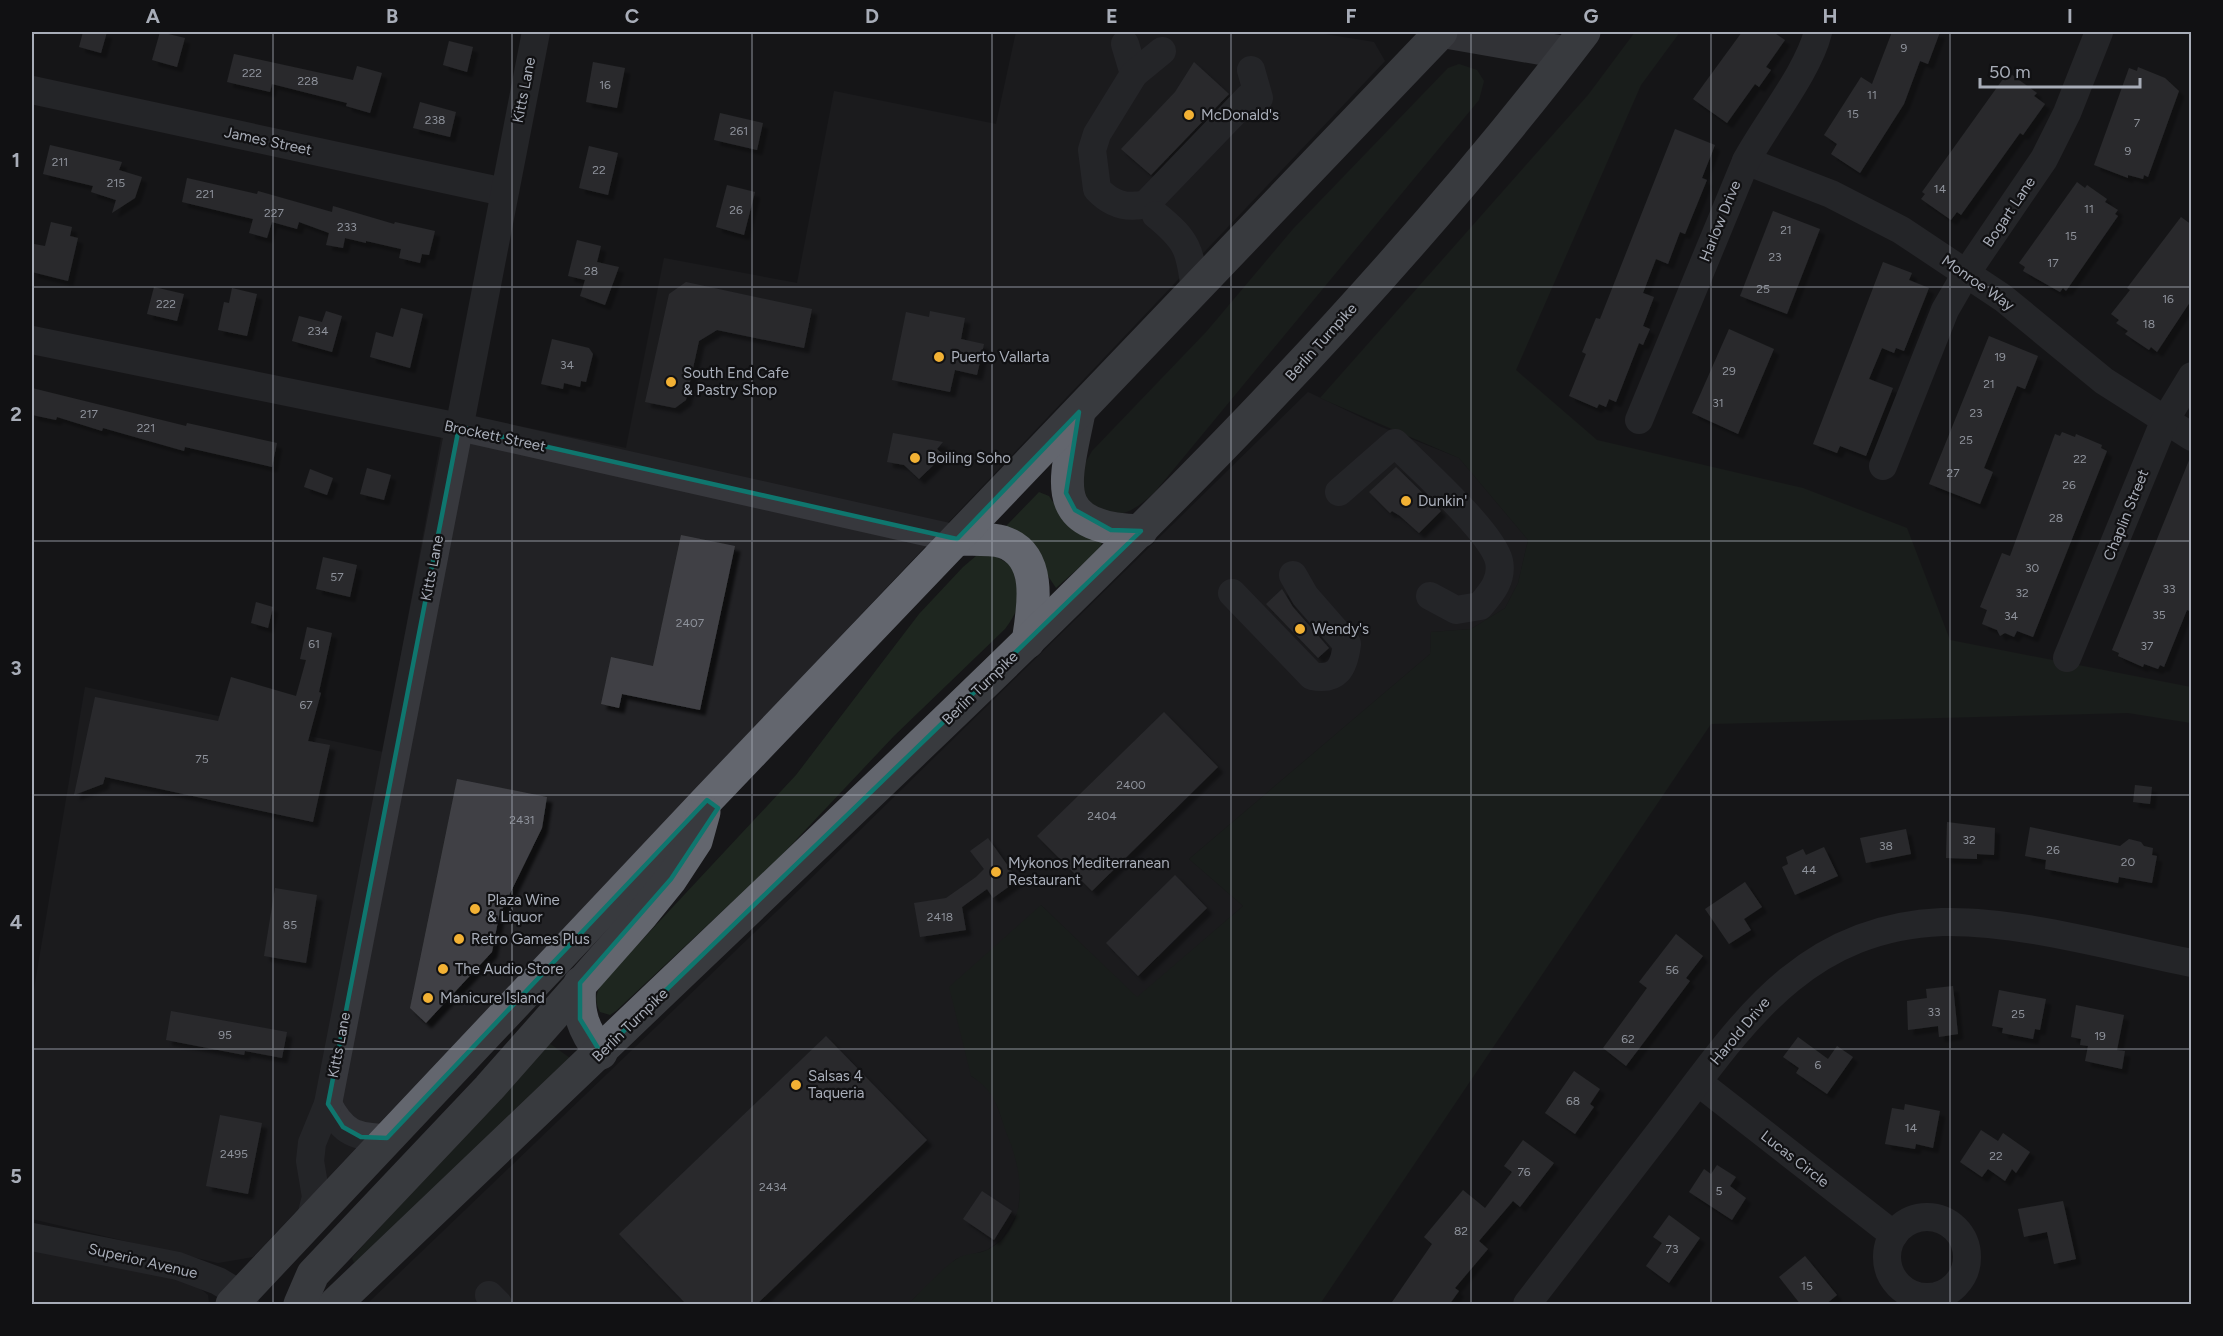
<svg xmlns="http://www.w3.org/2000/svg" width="2223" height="1336" font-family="Figtree,sans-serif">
<defs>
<filter id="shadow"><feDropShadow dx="5.5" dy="5.5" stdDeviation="1.5" flood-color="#0009"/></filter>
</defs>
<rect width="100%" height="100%" fill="#161618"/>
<g fill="#222225">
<polygon points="1016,32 1312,32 1374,42 1385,61 253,1257 218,1263 32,1219 32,1001 85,687 383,752 446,411 626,448 664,258 797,283 834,91 996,124"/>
<polygon points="1308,392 1379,426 1459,458 1528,540 1518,583 1505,608 1471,629 1431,632 1430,654 1189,859 1243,906 1137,998 1041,905 971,1076 984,1084 992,1093 1013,1148 1021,1180 1018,1212 1001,1240 987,1250 956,1259 908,1304 367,1304 798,891"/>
<polygon points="32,1249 176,1278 197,1286 208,1295 209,1304 32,1304"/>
</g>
<g fill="#1e261f">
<path d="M1635,32H1680L1641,85L1516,370L1597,440L1803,488L1907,528L1950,640L2191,687V723L2128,713L1711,724L1320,1304H908C923,1290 938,1272 955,1260C965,1252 979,1255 989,1249C1030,1226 1023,1173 1008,1137C998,1111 997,1092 971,1076L949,987L1041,905L1137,997L1243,906L1189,859L1430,654L1431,632L1471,629L1505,608L1518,583L1528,540L1459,458L1320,398L1588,95Z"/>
<path d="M1459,64L1477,70L1484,81L1479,100L1154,493C1125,518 1116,521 1084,499L1080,472L1092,451L1207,331L1293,229L1448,68Z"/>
<polygon points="1039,492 1049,496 1061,514 1102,542 1100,549 1056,588 1044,570 1006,526"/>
<path d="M984,554H992L1012,566C1019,595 1024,604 1005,629L894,736L779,858L616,1011L610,1015L600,1012C594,1001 596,994 601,984L796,775L919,614L963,567L976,556Z"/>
<polygon points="549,1043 570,1058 364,1258 354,1263 352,1258 360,1249"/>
</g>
<g fill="#404145" filter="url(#shadow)">
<polygon points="83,32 107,32 101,53 79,47"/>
<polygon points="160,32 185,38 177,67 152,60"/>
<polygon points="1742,32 1773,32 1785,40 1766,67 1771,70 1759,87 1755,84 1727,123 1693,99"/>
<polygon points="1892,32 1940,32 1928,64 1920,61 1904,104 1860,173 1831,154 1837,144 1824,135 1861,77 1872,84"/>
<polygon points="449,41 473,47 467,72 443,65"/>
<polygon points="234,54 353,80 357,66 382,73 370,113 346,106 347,103 272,84 270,92 227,82"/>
<polygon points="593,62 625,68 617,108 586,102"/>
<polygon points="1194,62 1229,94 1151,175 1121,149 1175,92"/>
<polygon points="2138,67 2165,78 2179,91 2148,177 2144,175 2143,179 2128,175 2128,178 2094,165 2129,68 2137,71"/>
<polygon points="2008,72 2037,93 2034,96 2045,104 2023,135 2020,133 1961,215 1957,212 1951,220 1921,199 1925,194 1922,192"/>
<polygon points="420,102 456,112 450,137 413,128"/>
<polygon points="720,113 763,123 757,150 714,140"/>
<polygon points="1675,129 1715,145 1702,178 1707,180 1685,234 1680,232 1668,264 1656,259 1643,293 1654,297 1643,326 1650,329 1643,345 1639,343 1616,402 1609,399 1606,407 1599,404 1597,408 1569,396 1586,354 1582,352 1596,318 1600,319"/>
<polygon points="50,145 122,162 119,170 142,177 135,198 112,213 116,200 91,192 93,186 43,174"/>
<polygon points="589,146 618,153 608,195 579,188"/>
<polygon points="187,178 257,194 258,191 332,212 333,206 394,224 395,222 435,231 429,255 422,254 420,263 399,258 401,249 366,241 366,243 345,238 343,248 326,245 329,233 299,222 297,229 272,222 267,238 249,233 253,219 182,202"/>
<polygon points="2077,182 2085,188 2087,185 2107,199 2105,202 2118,210 2115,214 2118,216 2066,291 2063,288 2060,292 2023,271 2025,267 2019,263"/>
<polygon points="727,185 755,192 744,235 716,227"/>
<polygon points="1773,211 1820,229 1787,314 1740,296"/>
<polygon points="2181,217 2192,225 2192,299 2157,352 2151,347 2149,350 2125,334 2128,331 2116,323 2119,320 2111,314 2130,290 2127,288"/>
<polygon points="51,222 72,227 70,236 78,238 68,281 32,272 34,244 45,246"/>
<polygon points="577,240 601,246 597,262 619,267 605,305 580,296 585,280 568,276"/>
<polygon points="1883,262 1912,273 1909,280 1929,288 1904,351 1896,348 1894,353 1882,348 1869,379 1893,388 1866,456 1840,446 1837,453 1813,444"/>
<polygon points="686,282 812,309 804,348 717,330 699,341 686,400 675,408 645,402 669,294"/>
<polygon points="154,287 184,294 177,321 147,314"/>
<polygon points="232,288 257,294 247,336 218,330 224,302 229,303"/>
<polygon points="401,308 423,314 410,368 370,357 376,332 393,337"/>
<polygon points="326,311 342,316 332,352 292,341 299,316 322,322"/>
<polygon points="930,311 965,318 961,339 984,344 977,375 955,370 950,392 892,380 906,312 929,317"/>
<polygon points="1729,329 1774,349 1738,434 1692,413"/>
<polygon points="1989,336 2038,356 2025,389 2017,386 1984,468 1993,472 1980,504 1929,484"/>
<polygon points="552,339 589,348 593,354 586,382 581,381 580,387 564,383 563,389 541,384"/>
<polygon points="32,388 186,426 187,423 277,443 272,467 185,447 184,451 103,428 102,431 57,417 56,420 32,415"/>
<polygon points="2062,432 2075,437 2076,434 2102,445 2101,448 2107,451 2033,637 2017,631 2014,637 2005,633 2000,636 1997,630 1982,624 1987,610 1980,607 2002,553 2010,556 2055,434 2060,436"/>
<polygon points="893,433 943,442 937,449 944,455 919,479 904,465 887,462"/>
<polygon points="2192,453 2192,612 2187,610 2164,667 2160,665 2158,669 2144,664 2143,667 2118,656 2119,653 2112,650"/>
<polygon points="1396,467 1441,511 1419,533 1400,516 1392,511 1390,513 1369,492"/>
<polygon points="367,468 391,475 384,500 360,494"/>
<polygon points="310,469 333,478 327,495 304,487"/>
<polygon points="681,535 735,546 700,710 622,694 619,708 601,704 611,657 653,666"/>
<polygon points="323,557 357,565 350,597 316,589"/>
<polygon points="1282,589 1293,607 1329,648 1318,658 1266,604"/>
<polygon points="256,602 273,607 268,628 251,623"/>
<polygon points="307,627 332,633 319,692 321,693 308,741 330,745 313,822 105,777 103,784 74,795 95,697 218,721 231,677 296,696 306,660 300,659"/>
<polygon points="1164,712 1218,767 1092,891 1037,836"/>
<polygon points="457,779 547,797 542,828 499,916 492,952 426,1023 410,1008"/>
<polygon points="2135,785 2152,787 2150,804 2133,802"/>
<polygon points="1947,822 1995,828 1994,855 1977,854 1977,859 1946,858"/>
<polygon points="2030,827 2120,846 2129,839 2141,842 2144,846 2153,848 2152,855 2157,856 2152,883 2119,877 2118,883 2045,869 2046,860 2025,856"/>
<polygon points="1906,829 1911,854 1866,863 1860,838"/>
<polygon points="988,838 1018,880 993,898 987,889 962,907 966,930 920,937 914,903 946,898 976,877 984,869 970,851"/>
<polygon points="1824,847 1838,876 1795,895 1782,867 1788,864 1786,857 1803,849 1806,855"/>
<polygon points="1175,875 1207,908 1138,976 1106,943"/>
<polygon points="1745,882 1762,907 1744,919 1751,930 1729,944 1705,909"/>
<polygon points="275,888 317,895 306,963 264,956"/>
<polygon points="1676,934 1703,956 1686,978 1690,981 1626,1066 1603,1048 1647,988 1639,982"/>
<polygon points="1953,986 1958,1034 1939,1037 1938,1026 1908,1030 1907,1001 1927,998 1926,989"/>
<polygon points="1999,990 2046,999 2040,1030 2035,1029 2033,1039 2002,1033 2003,1028 1992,1026"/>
<polygon points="2076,1005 2124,1015 2117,1050 2125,1051 2122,1069 2085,1061 2088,1046 2080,1045 2081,1039 2071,1037"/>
<polygon points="171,1011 287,1032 282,1058 245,1051 244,1055 166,1040"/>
<polygon points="826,1036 927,1140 756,1305 687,1305 619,1234"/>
<polygon points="1798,1037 1828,1059 1837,1046 1853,1057 1827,1094 1796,1073 1799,1068 1783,1057"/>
<polygon points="1574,1071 1600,1089 1590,1104 1594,1107 1575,1134 1545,1113"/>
<polygon points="1905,1104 1940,1111 1933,1148 1916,1144 1915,1149 1885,1144 1892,1108 1904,1110"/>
<polygon points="220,1115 262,1123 248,1194 206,1186"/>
<polygon points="1981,1130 1998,1141 2003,1133 2030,1152 2016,1173 2012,1169 2005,1181 1988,1169 1982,1177 1960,1162"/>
<polygon points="1523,1140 1554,1163 1520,1207 1513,1201 1479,1241 1488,1249 1455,1288 1459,1291 1449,1305 1390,1305 1432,1244 1424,1237 1463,1190 1485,1208 1512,1172 1504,1166"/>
<polygon points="1717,1165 1736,1177 1730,1186 1746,1198 1732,1220 1689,1192 1704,1169 1711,1174"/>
<polygon points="982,1191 1012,1211 994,1240 963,1219"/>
<polygon points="2063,1201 2076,1259 2054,1264 2047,1232 2024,1237 2018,1209"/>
<polygon points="1669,1215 1700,1238 1669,1283 1646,1266 1662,1243 1653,1237"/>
<polygon points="1805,1256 1837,1295 1825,1305 1801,1305 1779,1277"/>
</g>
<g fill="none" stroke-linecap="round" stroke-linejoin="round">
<g stroke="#37383d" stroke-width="28">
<polyline points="1125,44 1134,74"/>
<path d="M1162,51L1134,74L1097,134L1092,150L1097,189C1111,204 1126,209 1146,204L1249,97L1259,98L1251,70"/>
<polyline points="32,90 504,192"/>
<polyline points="1746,161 1831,194 1901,230 2003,298 2104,381 2192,437"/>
<path d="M1156,215C1188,241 1190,250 1195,290"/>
<polyline points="32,340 459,427 957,539"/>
<path d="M1639,420L1746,161C1767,122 1808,72 1818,32"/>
<polyline points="1883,466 1945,310 1967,272 2044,159 2067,113 2099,32"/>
<path d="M1339,492L1395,443C1419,467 1492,532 1499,561C1503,580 1491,593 1480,606L1456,610L1430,596"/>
<path d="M1232,593L1312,676C1337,681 1344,668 1347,644L1305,596L1293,575"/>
<polyline points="2067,658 2164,422 2192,376"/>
<polyline points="1698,1082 1894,1235"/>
<path d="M328,1104C343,1133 355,1137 387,1138"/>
<circle cx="1927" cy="1257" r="40"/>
<polyline points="310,1221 316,1197 310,1161 312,1143 328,1104 536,32"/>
<polyline points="32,1237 178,1266 218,1281 233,1290 245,1304"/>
<polyline points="489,1295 498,1304"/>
<path d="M1527,1304C1572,1246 1617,1187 1662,1129C1739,1028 1800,928 1942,922C2018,920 2116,948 2192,963"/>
</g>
<polyline stroke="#53555c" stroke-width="33" points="1446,32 1567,53"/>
<g stroke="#63666e" stroke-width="33">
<path d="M1079,412C1065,483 1046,528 1141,531"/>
<path d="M957,539C971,540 990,538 1003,542C1044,556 1033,609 1028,642"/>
<path d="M580,983C577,1013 583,1030 601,1053"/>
<polyline points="232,1304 708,799 1441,32"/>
<polyline points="300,1304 313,1274 489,1088 641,916 671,879 696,841 704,812"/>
<path d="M335,1304C527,1120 720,937 912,753C1150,525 1384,294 1584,32"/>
</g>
</g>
<path d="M0 0H2223V1336H0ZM1079,412L1066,493L1075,510L1111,530L1141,531L601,1053L580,1019V983L671,879L718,808L707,800L387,1138L361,1137L343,1127L328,1104L459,427L957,539Z" fill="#161618" fill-opacity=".55" fill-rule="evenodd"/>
<path fill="none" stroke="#0f766e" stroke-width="4.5" stroke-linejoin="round" d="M1079,412L1066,493L1075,510L1111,530L1141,531L601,1053L580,1019V983L671,879L718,808L707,800L387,1138L361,1137L343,1127L328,1104L459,427L957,539Z"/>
<path fill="none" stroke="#a8adb8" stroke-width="1.5" stroke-opacity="0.55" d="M273,32V1304M512,32V1304M752,32V1304M992,32V1304M1231,32V1304M1471,32V1304M1711,32V1304M1950,32V1304M32,287H2192M32,541H2192M32,795H2192M32,1049H2192"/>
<g fill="#f2b134" stroke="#111113" stroke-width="2">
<circle cx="1189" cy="115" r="6"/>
<circle cx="939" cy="357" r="6"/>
<circle cx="671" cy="382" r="6"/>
<circle cx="915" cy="458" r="6"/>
<circle cx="1406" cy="501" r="6"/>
<circle cx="1300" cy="629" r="6"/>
<circle cx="996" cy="872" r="6"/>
<circle cx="475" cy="909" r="6"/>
<circle cx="459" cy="939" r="6"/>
<circle cx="443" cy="969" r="6"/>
<circle cx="428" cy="998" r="6"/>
<circle cx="796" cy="1085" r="6"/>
</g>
<g text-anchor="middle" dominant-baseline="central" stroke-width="4.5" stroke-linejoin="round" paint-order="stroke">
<g font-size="12" fill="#8e929b">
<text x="1904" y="48">9</text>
<text x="252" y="73">222</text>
<text x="308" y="81">228</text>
<text x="605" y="85">16</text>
<text x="1872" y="95">11</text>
<text x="1853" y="114">15</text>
<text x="435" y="120">238</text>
<text x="2137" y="123">7</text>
<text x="739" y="131">261</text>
<text x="2128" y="151">9</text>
<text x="60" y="162">211</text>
<text x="599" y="170">22</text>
<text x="116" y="183">215</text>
<text x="1940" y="189">14</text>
<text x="205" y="194">221</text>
<text x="2089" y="209">11</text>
<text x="736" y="210">26</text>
<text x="274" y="213">227</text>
<text x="347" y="227">233</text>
<text x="1786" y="230">21</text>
<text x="2071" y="236">15</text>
<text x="1775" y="257">23</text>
<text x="2053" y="263">17</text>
<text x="591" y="271">28</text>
<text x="1763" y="289">25</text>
<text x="2168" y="299">16</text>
<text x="166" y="304">222</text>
<text x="2149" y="324">18</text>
<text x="318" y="331">234</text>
<text x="2000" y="357">19</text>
<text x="567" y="365">34</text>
<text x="1729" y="371">29</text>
<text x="1989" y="384">21</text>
<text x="1718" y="403">31</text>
<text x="1976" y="413">23</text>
<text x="89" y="414">217</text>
<text x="146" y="428">221</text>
<text x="1966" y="440">25</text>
<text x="2080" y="459">22</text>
<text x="1953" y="473">27</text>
<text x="2069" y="485">26</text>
<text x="2056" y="518">28</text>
<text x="2032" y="568">30</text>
<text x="337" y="577">57</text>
<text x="2169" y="589">33</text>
<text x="2022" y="593">32</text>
<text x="2159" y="615">35</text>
<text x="2011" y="616">34</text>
<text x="690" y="623">2407</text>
<text x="314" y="644">61</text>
<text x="2147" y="646">37</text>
<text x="306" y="705">67</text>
<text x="202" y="759">75</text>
<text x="1131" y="785">2400</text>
<text x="1102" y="816">2404</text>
<text x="522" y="820">2431</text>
<text x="1969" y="840">32</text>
<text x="1886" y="846">38</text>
<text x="2053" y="850">26</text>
<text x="2128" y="862">20</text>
<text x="1809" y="870">44</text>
<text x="940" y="917">2418</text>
<text x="290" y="925">85</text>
<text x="1672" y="970">56</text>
<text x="1934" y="1012">33</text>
<text x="2018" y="1014">25</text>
<text x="225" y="1035">95</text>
<text x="2100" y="1036">19</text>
<text x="1628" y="1039">62</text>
<text x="1818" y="1065">6</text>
<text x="1573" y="1101">68</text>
<text x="1911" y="1128">14</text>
<text x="234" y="1154">2495</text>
<text x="1996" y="1156">22</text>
<text x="1524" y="1172">76</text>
<text x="773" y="1187">2434</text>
<text x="1719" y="1191">5</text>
<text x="1461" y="1231">82</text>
<text x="1672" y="1249">73</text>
<text x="1807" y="1286">15</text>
</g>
<g font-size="15" fill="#a8adb8" stroke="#111113">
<text transform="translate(524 90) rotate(-79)">Kitts Lane</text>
<text transform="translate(268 141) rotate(12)">James Street</text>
<text transform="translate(2009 212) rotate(-56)">Bogart Lane</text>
<text transform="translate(1720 221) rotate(-68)">Harlow Drive</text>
<text transform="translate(1978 283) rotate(35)">Monroe Way</text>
<text transform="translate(1321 342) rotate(-48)">Berlin Turnpike</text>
<text transform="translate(495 436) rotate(12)">Brockett Street</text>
<text transform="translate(2126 515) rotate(-68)">Chaplin Street</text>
<text transform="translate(432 568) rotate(-79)">Kitts Lane</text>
<text transform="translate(980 688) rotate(-44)">Berlin Turnpike</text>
<text transform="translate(630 1025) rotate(-44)">Berlin Turnpike</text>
<text transform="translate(1740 1031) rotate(-50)">Harold Drive</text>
<text transform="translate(339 1045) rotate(-79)">Kitts Lane</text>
<text transform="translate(1795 1159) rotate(38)">Lucas Circle</text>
<text transform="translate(143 1261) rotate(13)">Superior Avenue</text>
</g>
<g font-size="15" fill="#a8adb8" stroke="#111113" text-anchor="start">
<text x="1201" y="115">McDonald's</text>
<text x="951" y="357">Puerto Vallarta</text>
<text x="683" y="373">South End Cafe<tspan x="683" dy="17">&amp; Pastry Shop</tspan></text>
<text x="927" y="458">Boiling Soho</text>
<text x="1418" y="501">Dunkin'</text>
<text x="1312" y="629">Wendy's</text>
<text x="1008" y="863">Mykonos Mediterranean<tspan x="1008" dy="17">Restaurant</tspan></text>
<text x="487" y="900">Plaza Wine<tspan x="487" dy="17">&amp; Liquor</tspan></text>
<text x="471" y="939">Retro Games Plus</text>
<text x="455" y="969">The Audio Store</text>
<text x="440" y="998">Manicure Island</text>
<text x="808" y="1076">Salsas 4<tspan x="808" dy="17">Taqueria</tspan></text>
</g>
</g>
<rect width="2223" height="1336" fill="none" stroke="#111113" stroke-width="66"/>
<path d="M1980 78v9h160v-9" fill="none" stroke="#a8adb8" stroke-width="3"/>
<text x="1989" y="78" font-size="18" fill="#a8adb8" stroke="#111113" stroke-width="4.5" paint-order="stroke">50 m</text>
<rect x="33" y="33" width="2157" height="1270" fill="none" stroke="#a8adb8" stroke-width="2"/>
<g font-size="20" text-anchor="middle" font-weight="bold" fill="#a8adb8">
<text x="153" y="23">A</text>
<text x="392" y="23">B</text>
<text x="632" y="23">C</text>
<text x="872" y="23">D</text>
<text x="1112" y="23">E</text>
<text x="1351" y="23">F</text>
<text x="1591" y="23">G</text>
<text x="1830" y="23">H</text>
<text x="2070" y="23">I</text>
<text x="16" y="167">1</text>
<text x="16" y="421">2</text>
<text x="16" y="675">3</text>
<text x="16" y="929">4</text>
<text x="16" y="1183">5</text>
</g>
</svg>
